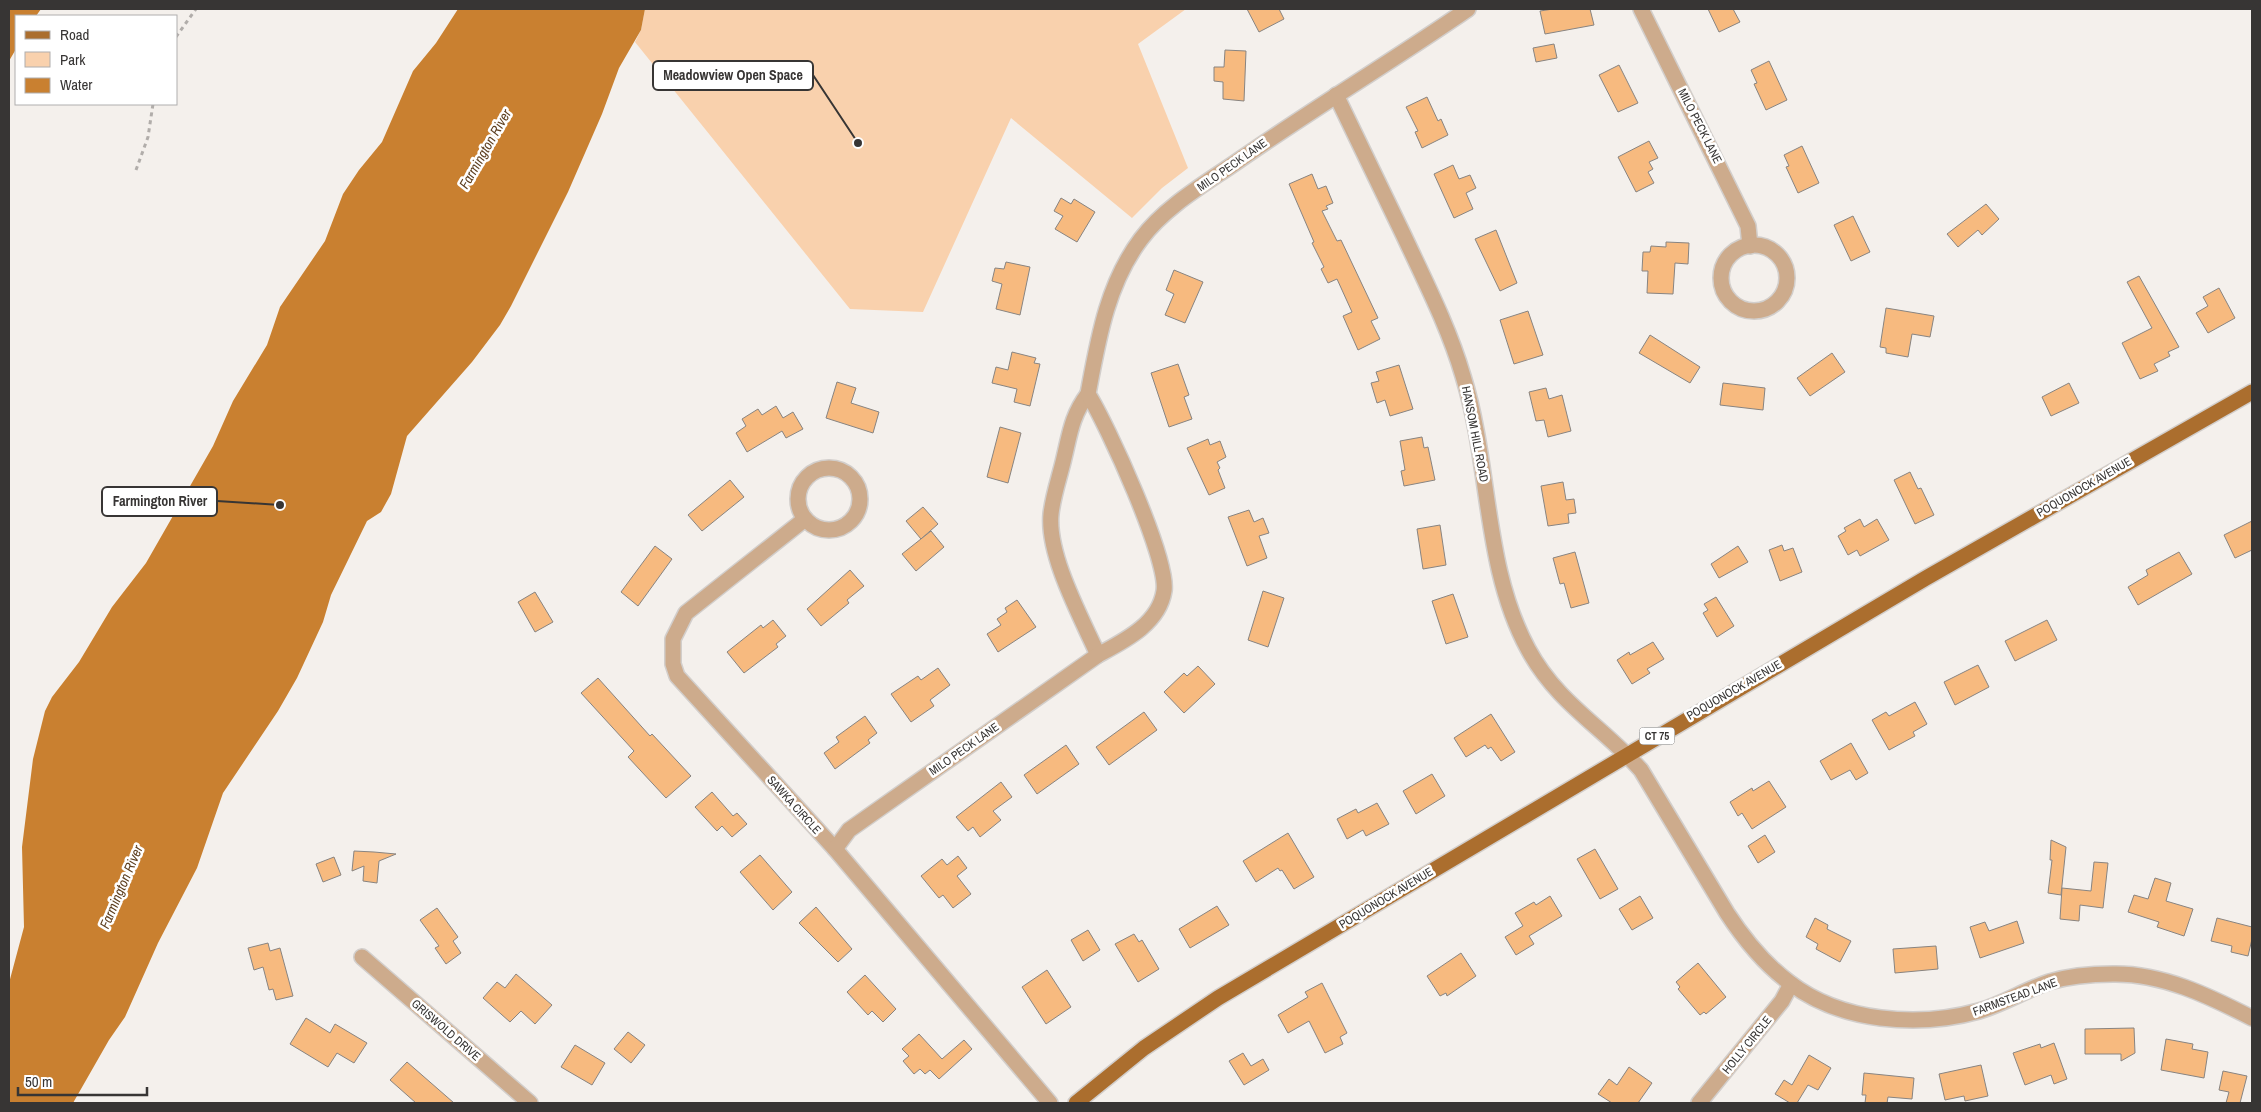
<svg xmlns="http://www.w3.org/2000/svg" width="2261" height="1112" font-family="'Archivo Narrow',sans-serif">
<rect width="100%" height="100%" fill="#f4f0ec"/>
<polygon fill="#f9d1ad" points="645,9 1186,9 1138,44 1188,168 1162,188 1132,218 1011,118 923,312 850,309 635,42 641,30"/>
<g fill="#c98030">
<polygon points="9,9 41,9 36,16 16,16 16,49 9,61"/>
<polygon points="458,9 645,9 641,30 619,68 602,114 568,192 511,306 500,325 472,362 407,436 391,494 381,512 367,521 331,595 323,622 297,678 278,711 223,793 197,868 158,943 125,1017 109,1040 73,1103 9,1103 9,983 24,927 22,847 33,759 45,711 52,697 79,662 112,607 146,563 213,446 233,401 267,345 280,307 325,241 343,194 359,170 382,142 413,71 436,43"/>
</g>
<g fill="#f7ba7f" stroke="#888481">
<polygon points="1247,9 1279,9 1284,19 1259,32"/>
<polygon points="1553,9 1590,9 1594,25 1545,34 1540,11"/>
<polygon points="1708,9 1733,9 1740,22 1719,32"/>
<polygon points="1554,44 1557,58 1536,62 1533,48"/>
<polygon points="1225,50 1246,51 1244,101 1223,99 1223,82 1214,81 1214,67 1224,67"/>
<polygon points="1769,61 1787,100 1766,110 1754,84 1757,83 1751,70"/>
<polygon points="1619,65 1638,103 1618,112 1599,75"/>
<polygon points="1427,97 1438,121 1441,119 1448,135 1422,148 1415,132 1418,131 1406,107"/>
<polygon points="1649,141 1658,158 1649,162 1653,169 1648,172 1654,183 1636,192 1618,157"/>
<polygon points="1802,146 1819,183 1798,193 1786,167 1789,166 1784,155"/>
<polygon points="1453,165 1459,179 1470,175 1476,188 1466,193 1473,209 1454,218 1434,174"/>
<polygon points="1312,174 1318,189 1326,186 1333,203 1326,206 1328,209 1322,211 1337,241 1341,240 1378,318 1371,321 1380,339 1358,350 1343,316 1352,312 1337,279 1328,283 1321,269 1324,267 1312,243 1314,242 1289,184"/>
<polygon points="1061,198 1071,204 1074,199 1095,212 1077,242 1055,229 1063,216 1054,211"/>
<polygon points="1986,204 1999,219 1982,235 1978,230 1958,247 1947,234"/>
<polygon points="1853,216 1870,252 1851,261 1834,225"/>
<polygon points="1496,230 1517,283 1500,291 1475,239"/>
<polygon points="1666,242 1689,243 1688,264 1675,263 1673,294 1647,293 1648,271 1642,271 1643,252 1650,252 1651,246 1666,247"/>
<polygon points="1006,262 1030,267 1020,315 996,309 1002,284 992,281 995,268 1004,269"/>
<polygon points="1174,270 1203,282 1185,323 1165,315 1174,294 1166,290"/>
<polygon points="2139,276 2179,347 2168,352 2170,356 2154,364 2158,371 2140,379 2122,343 2152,328 2127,282"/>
<polygon points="2219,288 2235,318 2208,333 2196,313 2208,306 2203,297"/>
<polygon points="1886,308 1934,316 1930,337 1912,334 1908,357 1886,353 1886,348 1880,347"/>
<polygon points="1528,311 1543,355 1514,364 1500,320"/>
<polygon points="1650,335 1700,367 1690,383 1639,353"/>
<polygon points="1012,352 1036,358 1034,363 1040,364 1030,406 1014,402 1017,389 992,383 996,367 1008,370"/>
<polygon points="1832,353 1845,372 1810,396 1797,378"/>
<polygon points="1178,364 1189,395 1184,397 1192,419 1169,427 1151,373"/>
<polygon points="1399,365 1413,409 1390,416 1385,400 1377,403 1371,383 1379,381 1376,372"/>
<polygon points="837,382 856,388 851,403 879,412 873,433 826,418"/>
<polygon points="1723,383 1765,388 1763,410 1720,405"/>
<polygon points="2069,383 2079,403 2051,416 2042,397"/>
<polygon points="1546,388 1549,399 1562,395 1571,431 1548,437 1544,420 1536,421 1529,392"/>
<polygon points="776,406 783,418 793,412 803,429 786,438 782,431 747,452 736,433 746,426 742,419 758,409 762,415"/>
<polygon points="1000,427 1021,433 1008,483 987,477"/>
<polygon points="1422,437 1424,448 1428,447 1435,480 1404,486 1401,471 1405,470 1400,441"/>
<polygon points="1208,439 1210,445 1220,441 1226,457 1217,462 1220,468 1218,470 1225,488 1209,495 1187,448"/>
<polygon points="1910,472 1918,489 1921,488 1934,515 1915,524 1894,480"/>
<polygon points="730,480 744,497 702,531 688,515"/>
<polygon points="1563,482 1566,500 1574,499 1576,513 1568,514 1569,523 1548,526 1541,486"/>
<polygon points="923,507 938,524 921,539 906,521"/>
<polygon points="1249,510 1254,522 1263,518 1269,533 1259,536 1267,558 1247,566 1228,517"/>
<polygon points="1860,519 1864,527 1877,519 1889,540 1860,556 1857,550 1848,555 1838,536 1846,531 1844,528"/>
<polygon points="2252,521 2252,550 2235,558 2224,535"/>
<polygon points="1440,525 1446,565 1423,569 1417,529"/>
<polygon points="931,531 944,547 916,571 902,554"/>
<polygon points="1782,545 1784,551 1793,548 1802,572 1780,581 1769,550"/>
<polygon points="655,546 672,559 638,606 621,592"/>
<polygon points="1738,546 1748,562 1719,578 1711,564"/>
<polygon points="1575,552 1589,603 1571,608 1564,583 1560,584 1553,558"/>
<polygon points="2179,552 2192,574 2138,605 2128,587 2148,575 2146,570"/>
<polygon points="850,570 864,586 847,600 849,603 821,626 807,609"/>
<polygon points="1263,591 1284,598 1268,647 1248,640"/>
<polygon points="535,592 553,622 535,632 518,602"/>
<polygon points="1453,594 1468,637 1446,644 1432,601"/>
<polygon points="1716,597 1734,626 1717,637 1703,613 1708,610 1704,604"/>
<polygon points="1017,600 1036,627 998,652 987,634 1001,625 997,619 1007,612 1005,608"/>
<polygon points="773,620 786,636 776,644 778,647 744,673 727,652 761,625 763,628"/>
<polygon points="2047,620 2057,640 2015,661 2005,641"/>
<polygon points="1653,642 1664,659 1647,669 1650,673 1632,684 1617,660 1629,652 1630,655"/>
<polygon points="1978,665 1989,687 1955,705 1944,682"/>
<polygon points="1198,666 1215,684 1184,713 1164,692 1184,673 1187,676"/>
<polygon points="938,668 950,685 930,700 934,706 911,722 891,694 918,676 921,680"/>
<polygon points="598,678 650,736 652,734 691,776 666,798 628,757 634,751 581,693"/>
<polygon points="1915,702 1927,724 1913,732 1915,736 1889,750 1872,720 1886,712 1889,716"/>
<polygon points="1144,712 1157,730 1109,765 1096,747"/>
<polygon points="1491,714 1515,752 1501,761 1491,747 1488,749 1485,745 1466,757 1454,738"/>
<polygon points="865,716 877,733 868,740 870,743 835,769 824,753 839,742 836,737"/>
<polygon points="1851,743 1868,773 1856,780 1850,770 1831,780 1820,761"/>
<polygon points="1066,745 1079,764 1037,794 1024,775"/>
<polygon points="1432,774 1445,796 1416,814 1403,791"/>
<polygon points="1769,781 1786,807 1752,829 1742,813 1738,816 1730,802 1752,788 1753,791"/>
<polygon points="1001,782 1012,797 993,811 1001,820 980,837 973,827 968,831 956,817"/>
<polygon points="712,792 733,816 737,813 747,824 732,837 722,826 717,831 695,807"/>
<polygon points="1377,803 1389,824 1366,836 1363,830 1347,839 1337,819 1356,809 1358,813"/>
<polygon points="1288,833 1314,877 1294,889 1282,870 1280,871 1278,868 1256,882 1243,861"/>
<polygon points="1765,835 1775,852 1758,863 1748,846"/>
<polygon points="2051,840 2066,847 2061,895 2048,893 2052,860 2050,860"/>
<polygon points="1595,849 1618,889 1600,899 1577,859"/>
<polygon points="354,851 374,852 396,854 379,861 377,883 363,881 364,866 352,871"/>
<polygon points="760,855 792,892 773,910 740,872"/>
<polygon points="958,856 967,868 957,876 971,894 953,908 943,895 939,898 921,876 942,859 947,865"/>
<polygon points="334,857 341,875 323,882 316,864"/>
<polygon points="2094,862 2108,863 2103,908 2080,905 2079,921 2060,919 2062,888 2091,891"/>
<polygon points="2155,878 2171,883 2166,901 2193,909 2184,936 2157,927 2159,922 2128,912 2134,895 2148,899"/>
<polygon points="1550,896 1562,916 1529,936 1534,944 1516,955 1505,937 1523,926 1515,913 1534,902 1536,905"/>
<polygon points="1640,896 1653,918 1632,930 1619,909"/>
<polygon points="1217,906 1229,925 1190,948 1179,929"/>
<polygon points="816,907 852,949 838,962 799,923"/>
<polygon points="437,908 458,937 453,941 461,953 446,964 435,948 439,946 420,920"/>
<polygon points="1815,918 1828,925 1827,929 1851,941 1840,962 1816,949 1818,944 1806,937"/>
<polygon points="2217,918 2252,927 2252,939 2248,956 2231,952 2232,946 2211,941"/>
<polygon points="2017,921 2024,943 1980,958 1970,927 1985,922 1989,931"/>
<polygon points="1088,930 1100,950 1083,961 1071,940"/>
<polygon points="1134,934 1139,942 1142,940 1159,969 1138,982 1115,944"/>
<polygon points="268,943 270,951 280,948 293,996 276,1000 273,989 269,990 263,967 254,970 248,948"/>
<polygon points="1936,946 1938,969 1895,973 1893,949"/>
<polygon points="1461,953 1476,976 1447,996 1446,993 1440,996 1427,976"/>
<polygon points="1698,963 1726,997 1706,1014 1704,1012 1700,1015 1678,989 1680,987 1676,982"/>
<polygon points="1047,970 1071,1007 1046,1024 1022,987"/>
<polygon points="516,974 552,1005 535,1024 521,1011 510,1022 483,998 497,982 505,988"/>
<polygon points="865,975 896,1009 883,1022 872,1011 868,1015 847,992"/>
<polygon points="1322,983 1347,1033 1340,1037 1343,1044 1325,1053 1309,1021 1288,1033 1278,1015 1308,997 1305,992"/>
<polygon points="306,1018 330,1033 335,1024 367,1043 354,1063 337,1053 328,1067 290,1044"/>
<polygon points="2134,1028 2135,1053 2121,1061 2121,1054 2085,1054 2085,1029"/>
<polygon points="628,1032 645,1045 631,1063 614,1049"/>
<polygon points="919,1034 942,1059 964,1040 972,1049 939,1079 930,1070 925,1074 920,1069 914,1074 903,1061 909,1056 902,1049"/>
<polygon points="2166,1039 2193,1044 2192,1049 2208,1052 2204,1078 2161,1070"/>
<polygon points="2054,1043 2067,1079 2054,1084 2051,1075 2025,1085 2013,1053 2040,1044 2041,1048"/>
<polygon points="575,1045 605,1063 592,1085 561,1067"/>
<polygon points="1243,1053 1251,1066 1263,1059 1269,1070 1244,1085 1229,1061"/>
<polygon points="1809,1055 1831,1068 1818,1090 1808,1085 1797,1103 1790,1103 1775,1094 1784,1080 1792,1085"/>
<polygon points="407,1062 454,1103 416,1103 390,1080"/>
<polygon points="1981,1065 1988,1096 1965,1101 1964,1096 1945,1100 1939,1074"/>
<polygon points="1629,1067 1652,1083 1638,1103 1612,1103 1598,1094 1609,1079 1617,1085"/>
<polygon points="2223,1071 2247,1076 2240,1103 2226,1103 2229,1092 2219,1090"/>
<polygon points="1864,1073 1914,1078 1912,1099 1888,1097 1887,1103 1865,1103 1866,1095 1862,1095"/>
</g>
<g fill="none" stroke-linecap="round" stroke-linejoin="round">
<defs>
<g id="minor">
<polyline points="1641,9 1748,226 1750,246"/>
<path d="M1336,95C1359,142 1381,189 1404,236C1425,281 1449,328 1463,376C1491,466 1483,566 1528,649C1557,703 1603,727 1641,770L1727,913C1744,939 1764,964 1790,983C1841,1022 1918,1028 1979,1011C2003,1004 2025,990 2049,982C2069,976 2091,974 2113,974C2162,973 2209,996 2252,1018"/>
<circle cx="1754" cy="278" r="33"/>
<path d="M1088,394C1072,415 1070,433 1064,458C1060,476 1053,495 1051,514C1047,555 1081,617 1098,655"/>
<circle cx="829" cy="499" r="31"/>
<polyline points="805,519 686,613 673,639 673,664 677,676 835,849 1050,1103"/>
<path d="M835,849L849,830L1098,655C1124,641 1159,624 1164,591C1169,560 1107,424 1088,394C1098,340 1107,284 1141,239C1165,207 1203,185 1235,163C1311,110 1391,62 1468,9"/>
<polyline points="362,957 530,1103"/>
<polyline points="1699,1103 1782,1001 1791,984"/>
</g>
<polyline id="primary" points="1076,1103 1144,1048 1218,998 1926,578 2252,392"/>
</defs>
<use href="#minor" stroke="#d2cecb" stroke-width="18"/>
<use href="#primary" stroke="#d2cecb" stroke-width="18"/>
<g stroke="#b1adaa" stroke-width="3" stroke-dasharray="4 4" stroke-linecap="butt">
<polyline points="176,37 196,9"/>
<polyline points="136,170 148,137 153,104"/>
</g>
<use href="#minor" stroke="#cdab8c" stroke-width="15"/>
<use href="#primary" stroke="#ab6e2e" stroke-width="15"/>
</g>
<g text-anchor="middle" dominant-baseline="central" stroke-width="5" stroke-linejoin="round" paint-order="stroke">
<rect fill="#fff" stroke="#737271" stroke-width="1" x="1639.5" y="727.5" width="35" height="17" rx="4"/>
<g font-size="11" font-weight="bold" fill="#373534">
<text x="1657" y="736">CT 75</text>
</g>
<g font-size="12" fill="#373534" stroke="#fff">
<text transform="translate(1700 126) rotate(63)">MILO PECK LANE</text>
<text transform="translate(1232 165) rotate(-35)">MILO PECK LANE</text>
<text transform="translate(1475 434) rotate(79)">HANSOM HILL ROAD</text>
<text transform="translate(2084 487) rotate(-30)">POQUONOCK AVENUE</text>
<text transform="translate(1734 690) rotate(-30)">POQUONOCK AVENUE</text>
<text transform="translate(964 749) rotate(-35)">MILO PECK LANE</text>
<text transform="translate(794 805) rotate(48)">SAWKA CIRCLE</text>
<text transform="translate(1386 898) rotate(-31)">POQUONOCK AVENUE</text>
<text transform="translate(2015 997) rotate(-20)">FARMSTEAD LANE</text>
<text transform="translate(446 1030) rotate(41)">GRISWOLD DRIVE</text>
<text transform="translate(1747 1045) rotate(-51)">HOLLY CIRCLE</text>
</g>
<g font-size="14" font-style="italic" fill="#5d3e1e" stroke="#fff">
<text transform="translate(485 149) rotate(-60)">Farmington River</text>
<text transform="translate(121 887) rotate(-67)">Farmington River</text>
</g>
</g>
<path fill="none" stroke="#373534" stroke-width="2" d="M858 143L813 75M280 505L217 501"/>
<g fill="#373534" stroke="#fff" stroke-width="2">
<circle cx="858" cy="143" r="5"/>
<circle cx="280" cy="505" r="5"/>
</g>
<g fill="#fff" stroke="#373534" stroke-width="2">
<rect x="653" y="61" width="160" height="29" rx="5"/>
<rect x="102" y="487" width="115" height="29" rx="5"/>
</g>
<g font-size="14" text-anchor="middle" font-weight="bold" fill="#373534">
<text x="733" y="80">Meadowview Open Space</text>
<text x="160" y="506">Farmington River</text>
</g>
<rect width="2261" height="1112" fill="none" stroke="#373534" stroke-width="20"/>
<rect x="15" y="15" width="162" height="90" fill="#ffffff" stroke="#afaeae"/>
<rect x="25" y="31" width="25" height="8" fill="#ab6e2e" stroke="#afaeae"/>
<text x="60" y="40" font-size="15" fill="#373534">Road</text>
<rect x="25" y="52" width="25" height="15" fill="#f9d1ad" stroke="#afaeae"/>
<text x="60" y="65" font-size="15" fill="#373534">Park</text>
<rect x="25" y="78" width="25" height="15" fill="#c98030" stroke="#afaeae"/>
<text x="60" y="90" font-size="15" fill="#373534">Water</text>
<path d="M18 1087v8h129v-8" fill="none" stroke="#373534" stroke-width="2.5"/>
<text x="25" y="1087" font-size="15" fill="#373534" stroke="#ffffff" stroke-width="4" paint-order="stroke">50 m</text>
</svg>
